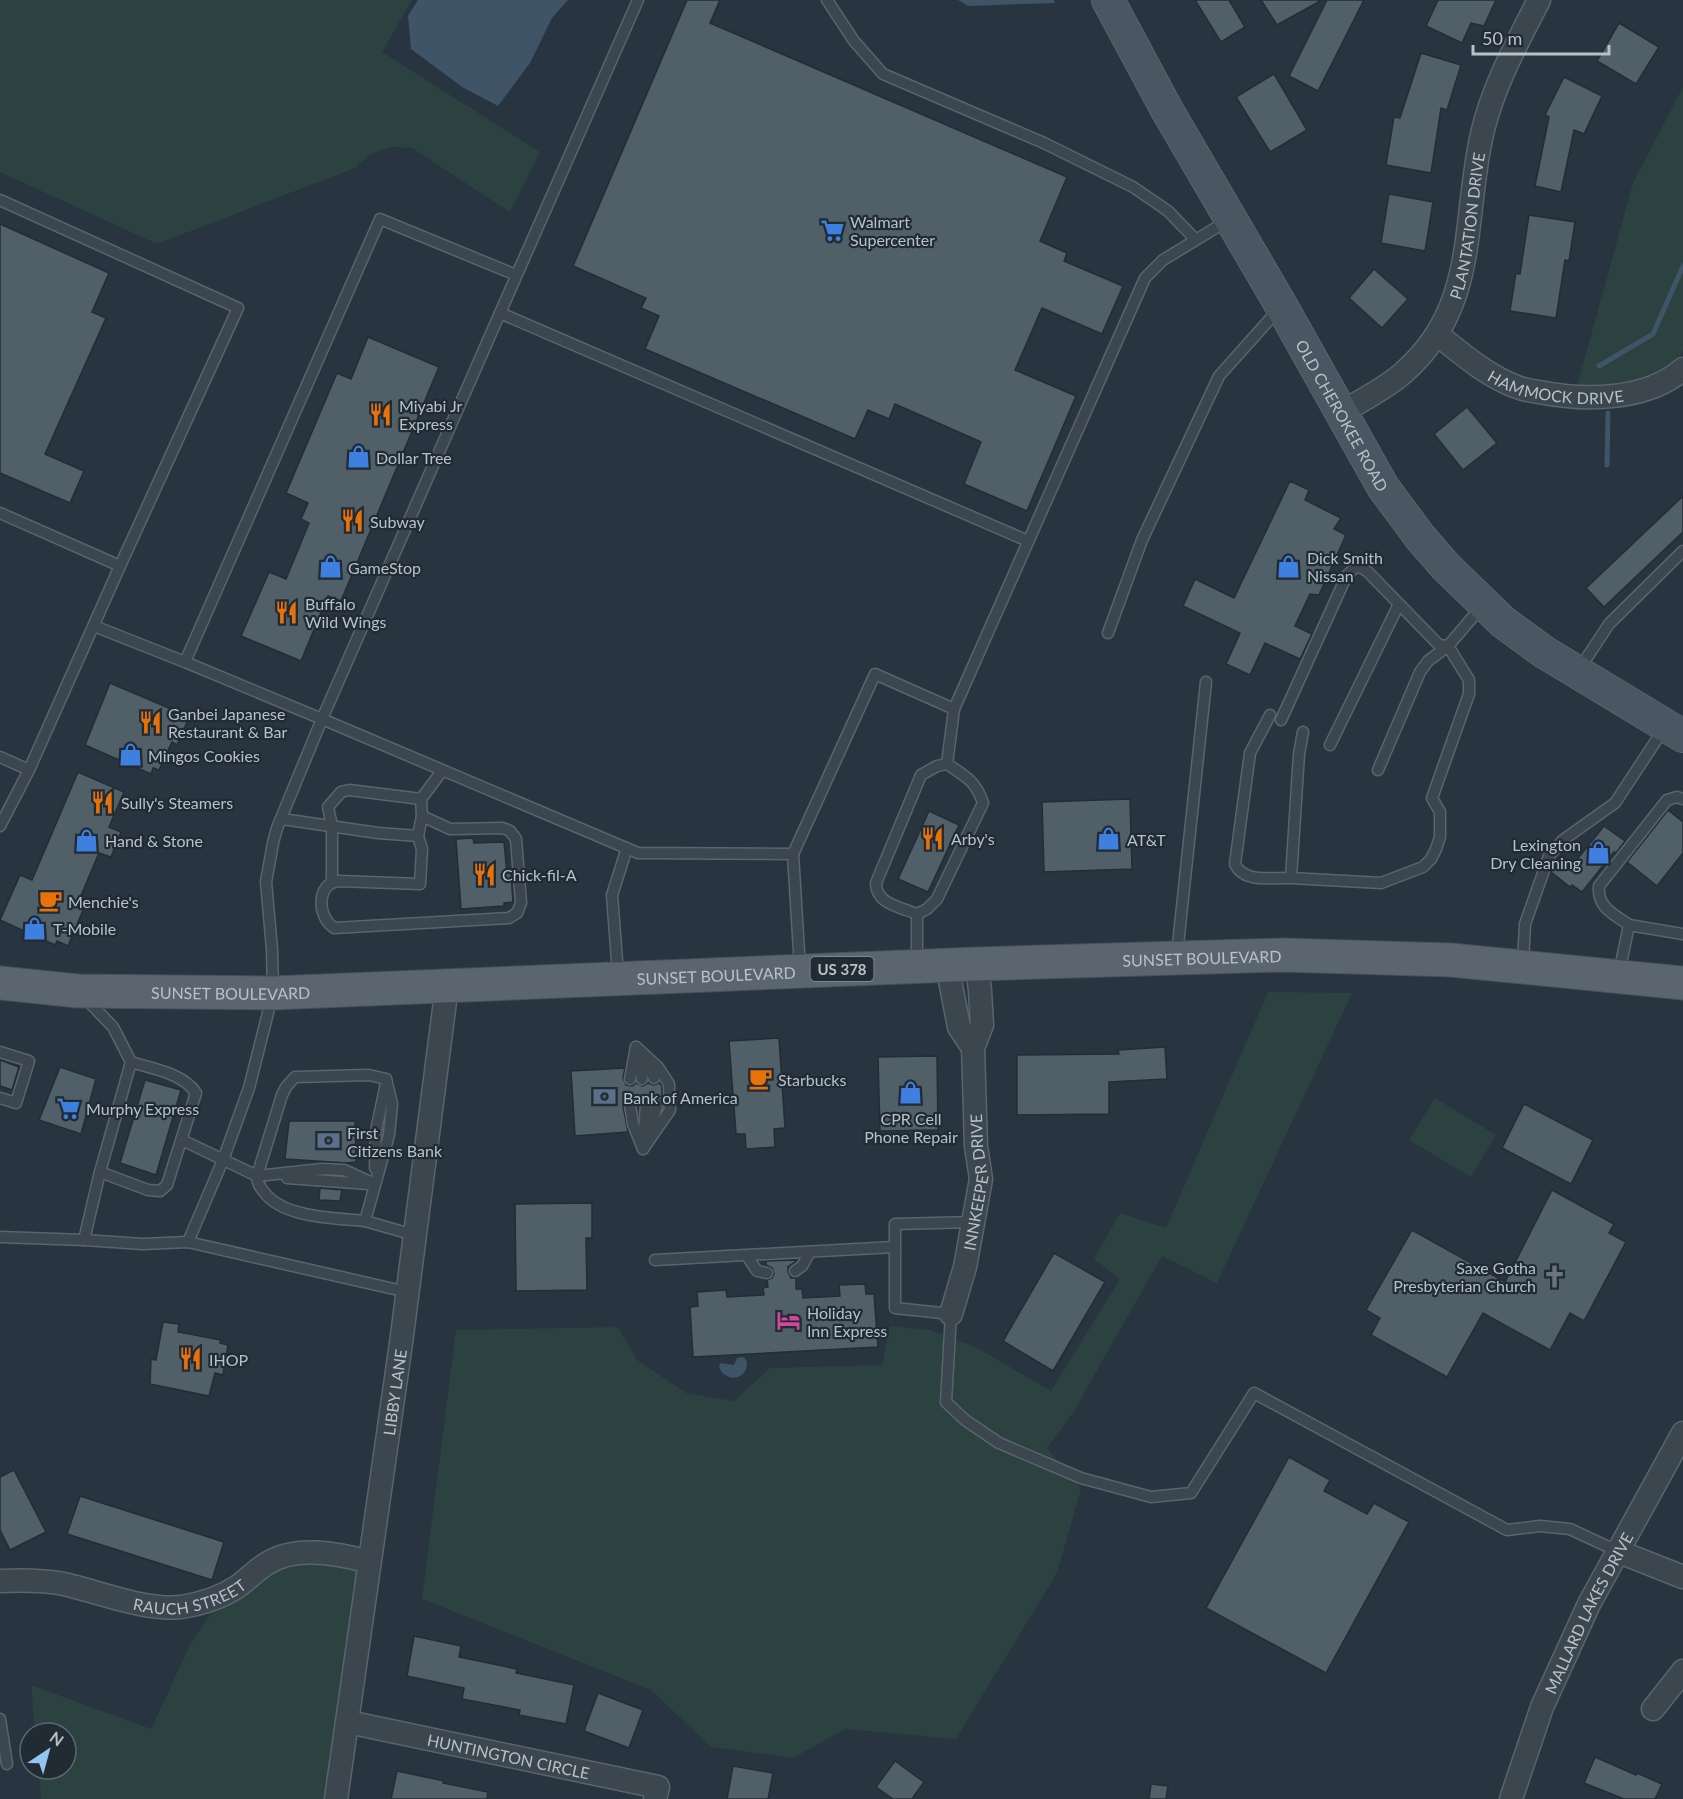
<svg xmlns="http://www.w3.org/2000/svg" width="1683" height="1799" font-family="Lato,sans-serif">
<rect width="100%" height="100%" fill="#28343f"/>
<g fill="#2b4241">
<polygon points="0,0 412,0 382,52 540,152 510,212 412,148 390,147 369,155 355,168 157,244 0,172"/>
<polygon points="1683,87 1683,349 1674,377 1574,397 1633,183"/>
<polygon points="1268,992 1352,993 1217,1283 1162,1256 1074,1411 1047,1448 1081,1489 1057,1573 956,1739 845,1729 793,1758 711,1747 651,1690 422,1599 456,1330 618,1327 637,1360 686,1393 734,1401 770,1368 882,1365 890,1326 930,1330 976,1347 1051,1391 1120,1279 1094,1259 1120,1213 1166,1228"/>
<polygon points="1435,1098 1496,1135 1471,1177 1409,1140"/>
<polygon points="369,1562 336,1799 41,1799 39,1769 66,1769 66,1733 35,1733 31,1685 151,1729 190,1645 222,1596 267,1563"/>
</g>
<g fill="#3f5466">
<polygon points="418,0 568,0 552,18 530,63 498,106 462,87 411,49 408,16"/>
<polygon points="958,0 1054,0 1055,3 968,6"/>
<path d="M744,1357C752,1367 742,1381 729,1377C727,1376 722,1373 721,1371L719,1366L721,1363L734,1365L737,1358Z"/>
</g>
<g fill="none" stroke-linecap="round" stroke-linejoin="round">
<g stroke="#3f5466" stroke-width="5">
<polyline points="1599,366 1653,334 1683,266"/>
<polyline points="1607,465 1608,413"/>
</g>
</g>
<g fill="#515f69" stroke="#222d36" stroke-width="1.5">
<polygon points="687,0 720,0 710,23 1067,177 1040,241 1067,253 1064,261 1123,286 1102,334 1042,308 1015,370 1076,396 1027,511 964,484 981,442 895,404 889,419 868,410 855,439 645,349 659,316 641,308 646,298 573,266"/>
<polygon points="1195,0 1229,0 1245,27 1221,42"/>
<polygon points="1261,0 1322,0 1277,25"/>
<polygon points="1327,0 1364,0 1318,91 1289,76"/>
<polygon points="1438,0 1496,0 1484,26 1471,23 1462,43 1426,26"/>
<polygon points="1619,23 1659,47 1636,84 1597,61"/>
<polygon points="1421,53 1461,65 1447,110 1441,108 1431,173 1386,165 1394,117 1400,118"/>
<polygon points="1274,74 1307,130 1270,152 1236,97"/>
<polygon points="1564,77 1602,96 1584,134 1574,130 1561,192 1535,186 1549,117 1545,115"/>
<polygon points="1389,194 1433,202 1425,251 1381,243"/>
<polygon points="1529,215 1575,222 1569,261 1565,260 1556,318 1510,311 1516,273 1520,274"/>
<polygon points="0,224 109,273 92,312 106,318 45,454 84,471 70,503 0,473"/>
<polygon points="1374,269 1408,299 1382,328 1349,298"/>
<polygon points="368,337 439,367 341,601 328,596 301,661 241,636 269,572 286,579 309,523 301,519 308,503 286,493 337,373 351,379"/>
<polygon points="1467,407 1497,443 1463,470 1434,434"/>
<polygon points="1290,481 1309,490 1305,500 1341,518 1334,529 1346,535 1319,595 1310,594 1295,626 1312,634 1300,659 1265,643 1250,675 1226,664 1240,633 1183,606 1195,579 1234,598"/>
<polygon points="1683,496 1683,532 1604,607 1586,588"/>
<polygon points="110,683 183,714 181,720 187,722 177,745 172,742 159,770 153,768 151,774 85,745"/>
<polygon points="78,772 124,792 109,827 121,832 111,857 99,853 77,905 84,908 68,946 57,941 55,945 0,920 20,875 32,880"/>
<polygon points="1130,799 1132,869 1044,872 1042,802"/>
<polygon points="1668,810 1683,822 1683,853 1657,886 1627,862"/>
<polygon points="929,811 959,825 928,892 898,879"/>
<polygon points="1604,826 1625,841 1616,853 1614,852 1582,892 1572,885 1570,887 1551,872 1558,858 1571,867"/>
<polygon points="473,838 474,843 504,842 507,873 511,874 513,902 504,903 504,906 461,909 456,839"/>
<polygon points="779,1038 785,1128 774,1129 775,1147 746,1149 745,1134 736,1134 729,1041"/>
<polygon points="1165,1047 1167,1079 1109,1082 1109,1114 1017,1115 1017,1055 1119,1054 1118,1050"/>
<polygon points="937,1056 938,1130 880,1131 878,1057"/>
<polygon points="0,1060 19,1067 12,1090 0,1086"/>
<polygon points="60,1067 96,1079 81,1134 39,1120"/>
<polygon points="625,1068 623,1078 626,1085 632,1086 636,1083 643,1086 648,1083 654,1085 659,1083 662,1086 662,1097 656,1096 652,1099 647,1097 643,1097 640,1100 638,1105 632,1098 625,1100 623,1106 628,1132 575,1136 571,1071"/>
<polygon points="145,1080 181,1090 156,1175 120,1163"/>
<polygon points="1524,1104 1593,1140 1571,1184 1502,1148"/>
<polygon points="289,1121 355,1121 356,1162 347,1163 285,1159"/>
<polygon points="320,1188 342,1190 340,1201 319,1200"/>
<polygon points="1552,1190 1614,1224 1609,1233 1626,1242 1584,1321 1570,1313 1550,1350 1483,1313 1447,1377 1371,1335 1380,1318 1366,1310 1412,1230 1505,1282"/>
<polygon points="592,1203 592,1238 586,1238 587,1290 516,1291 515,1204"/>
<polygon points="1054,1253 1105,1282 1053,1371 1003,1341"/>
<polygon points="795,1260 795,1262 788,1267 788,1272 791,1278 796,1278 796,1289 802,1289 803,1298 840,1296 839,1285 865,1284 866,1294 874,1294 878,1347 693,1357 690,1307 698,1306 697,1292 726,1290 727,1297 764,1295 763,1288 768,1287 767,1280 772,1278 774,1274 772,1268 766,1265 766,1261"/>
<polygon points="163,1322 179,1324 178,1332 221,1340 220,1343 228,1345 223,1375 215,1373 209,1396 150,1384 151,1359 156,1360"/>
<polygon points="1289,1457 1330,1480 1324,1491 1367,1514 1374,1503 1409,1522 1326,1673 1206,1608"/>
<polygon points="14,1470 46,1532 10,1550 0,1530 0,1477"/>
<polygon points="80,1496 224,1542 212,1580 67,1534"/>
<polygon points="414,1636 461,1646 459,1657 517,1669 516,1673 574,1685 566,1724 519,1715 520,1710 462,1699 464,1688 407,1676"/>
<polygon points="598,1693 643,1710 629,1748 584,1731"/>
<polygon points="1595,1757 1636,1775 1637,1773 1662,1784 1655,1799 1624,1799 1584,1783"/>
<polygon points="895,1761 924,1782 912,1799 893,1799 876,1787"/>
<polygon points="733,1766 773,1773 768,1799 727,1799"/>
<polygon points="397,1771 444,1781 443,1783 488,1792 487,1799 391,1799"/>
<polygon points="1151,1784 1168,1786 1166,1799 1149,1799"/>
</g>
<g fill="none" stroke-linecap="round" stroke-linejoin="round">
<defs>
<g id="lane">
<polyline points="827,0 854,41 883,74 1044,143 1133,187 1168,211 1195,239"/>
<polyline points="0,200 238,308 120,566"/>
<polyline points="500,313 638,0"/>
<polyline points="0,513 120,566 29,770 0,757"/>
<polyline points="94,626 185,662"/>
<polyline points="1108,633 1142,540 1219,376 1279,309"/>
<polyline points="1578,671 1609,624 1683,551"/>
<path d="M1270,715L1250,753L1235,864C1244,884 1273,877 1291,878"/>
<polyline points="1281,720 1347,575 1357,566 1367,571 1439,645 1448,646 1483,605"/>
<polyline points="1303,732 1299,754 1291,878 1381,883 1423,867 1431,859 1436,849 1440,837 1440,812 1432,798 1469,694 1469,680 1448,646 1428,661 1420,672 1378,770"/>
<polyline points="1330,745 1399,604"/>
<polyline points="947,764 954,709 1145,278 1163,260 1227,221"/>
<path d="M947,764C965,776 976,781 983,803L937,899L927,909L917,914C900,907 876,904 876,883L921,775L937,766Z"/>
<path d="M282,819L378,833L418,836L422,849L420,884L339,881C319,883 318,907 327,921C329,924 332,926 334,928L509,918L517,913L521,903L516,839L510,831L503,828L450,829L422,816"/>
<polyline points="0,826 29,770"/>
<polyline points="418,836 422,816 421,799 442,771"/>
<polyline points="793,854 875,674 954,709"/>
<polyline points="332,882 332,826 328,807 341,792 349,790 421,799"/>
<polyline points="917,914 917,964"/>
<path d="M1629,925C1614,914 1597,908 1599,886L1667,800L1677,797L1683,799"/>
<polyline points="1177,954 1206,682"/>
<polyline points="1523,963 1525,924 1549,856 1563,840 1615,803 1665,727"/>
<polyline points="800,968 793,854 638,853 322,719 500,313 1028,541"/>
<polyline points="1619,973 1629,925 1683,934"/>
<polyline points="618,974 612,895 627,848"/>
<polyline points="636,1047 658,1067 669,1084 670,1110 643,1149"/>
<polyline points="0,1052 29,1061 16,1103 0,1098"/>
<polyline points="640,1055 654,1078"/>
<polyline points="637,1056 642,1079"/>
<polyline points="386,1079 392,1104 389,1135 365,1221 414,1235"/>
<polyline points="630,1079 636,1047"/>
<polyline points="630,1105 633,1124 643,1149"/>
<polyline points="644,1131 646,1104"/>
<polyline points="647,1137 658,1103"/>
<polyline points="182,1140 257,1176 282,1095 286,1087 295,1077 369,1075 386,1079"/>
<polyline points="375,1168 376,1131 386,1083"/>
<path d="M100,1172L148,1190L160,1191L167,1185L196,1093C183,1073 153,1069 131,1062"/>
<path d="M257,1176C257,1183 260,1187 264,1192C283,1218 335,1218 365,1221"/>
<polyline points="257,1176 322,1169 344,1170 375,1184"/>
<polyline points="287,1178 368,1184"/>
<polyline points="973,1222 895,1224 895,1308 951,1314 946,1402 965,1420 999,1443 1081,1478 1151,1497 1191,1493 1254,1393 1507,1530 1540,1526 1570,1529 1617,1551"/>
<polyline points="0,1237 84,1240 143,1244 188,1242 407,1292"/>
<polyline points="84,1240 100,1172 131,1062 113,1027 85,998"/>
<polyline points="188,1242 223,1160 249,1088 273,993 272,949 266,882 273,843 277,828 322,719 185,662 380,219 516,275"/>
<polyline points="747,1256 757,1271 767,1273"/>
<polyline points="655,1260 894,1247"/>
<polyline points="795,1271 802,1266 810,1252"/>
<polyline points="0,1719 7,1764"/>
</g>
<g id="street">
<path id="s1" d="M1437,334C1462,354 1487,376 1517,387C1524,390 1532,391 1539,392C1584,401 1647,401 1683,369"/>
<path id="s2" d="M1342,412C1362,400 1385,389 1403,373C1479,307 1462,222 1482,134C1493,86 1517,43 1539,0"/>
<polyline points="947,965 959,1027 973,1048"/>
<path id="s3" d="M951,1314L965,1267L981,1179L976,1146L973,1048L982,1025L980,991L977,964"/>
<polyline points="1617,1551 1683,1577"/>
<path id="s4" d="M0,1581C22,1580 43,1580 64,1584C99,1592 146,1611 181,1607C201,1604 220,1598 237,1587C247,1580 255,1571 266,1564C295,1545 337,1553 369,1562"/>
<polyline points="1653,1709 1683,1671"/>
<path id="s5" d="M348,1722L658,1787L655,1799"/>
<path id="s6" d="M336,1799L401,1343L447,986"/>
<path id="s7" d="M1511,1799L1542,1707L1589,1604L1683,1433"/>
</g>
<g id="secondary">
<path id="s8" d="M1108,0L1167,110L1282,307L1383,487L1420,537L1446,567L1503,622L1544,652L1683,736"/>
</g>
<g id="primary">
<path id="s9" d="M0,983L78,991L273,993L977,964L1284,955L1451,960L1683,983"/>
</g>
</defs>
<use href="#lane" stroke="#59646c" stroke-width="13"/>
<use href="#street" stroke="#59646c" stroke-width="25"/>
<use href="#secondary" stroke="#59646c" stroke-width="34"/>
<use href="#primary" stroke="#454f58" stroke-width="35"/>
<use href="#lane" stroke="#3b464f" stroke-width="10"/>
<use href="#street" stroke="#3b464f" stroke-width="22"/>
<use href="#secondary" stroke="#4a5662" stroke-width="32"/>
<use href="#primary" stroke="#5a656f" stroke-width="33"/>
</g>
<defs>
<symbol id="supermarket-bare" viewBox="-9 -9 18 18"><path d="M-6-5.5h2.5l.6 2H6L4.5 2H-2.5L-4.4-4H-6ZM-1.5 3.2a1.3 1.3 0 1 0 .1 0ZM3 3.2a1.3 1.3 0 1 0 .1 0Z" fill="#3f7fe0" stroke="#202b34" stroke-width="2.5" paint-order="stroke"/></symbol>
<symbol id="restaurant-bare" viewBox="-9 -9 18 18"><path d="M-5-6h1v4h1v-4h1v4h1v-4h1v5L-1.5 .5V6h-2V.5L-5-1ZM5-6V6H3V1.5H1.5Q1.5-4 5-6Z" fill="#e8710a" stroke="#202b34" stroke-width="2.5" paint-order="stroke"/></symbol>
<symbol id="shop-bare" viewBox="-9 -9 18 18"><path d="M-5-2.5h2.3a2.7 3.5 0 0 1 5.4 0H5L5.5 6h-11ZM-1.5-2.5h3a1.5 2.3 0 0 0-3 0Z" fill="#3f7fe0" stroke="#202b34" stroke-width="2.5" paint-order="stroke"/></symbol>
<symbol id="cafe-bare" viewBox="-9 -9 18 18"><path d="M-5.5-4.5H6V0H3Q3 3.5 0 3.5H-2.5Q-5.5 3.5-5.5 0ZM3-3.2v2h1.7v-2ZM-6 4.5H4V6H-6Z" fill="#e8710a" stroke="#202b34" stroke-width="2.5" paint-order="stroke"/></symbol>
<symbol id="bank-bare" viewBox="-9 -9 18 18"><path d="M-6-4H6V4H-6ZM0-2.3a2.3 2.3 0 1 0 0 4.6a2.3 2.3 0 1 0 0-4.6Z" fill="#5c6f8a" stroke="#202b34" stroke-width="2.5" paint-order="stroke"/></symbol>
<symbol id="church-bare" viewBox="-9 -9 18 18"><path d="M-1.2-6h2.4v3.5h3.3v2.4h-3.3V6h-2.4V-.1h-3.3v-2.4h3.3Z" fill="#6b7280" stroke="#202b34" stroke-width="2.5" paint-order="stroke"/></symbol>
<symbol id="hotel-bare" viewBox="-9 -9 18 18"><path d="M-6-4.5h1.5V1H6V5H4.5V3h-9V5H-6ZM-4 0a1.8 1.8 0 1 1 3.6 0ZM.5 0V-2.5h3Q6-2.5 6 0Z" fill="#d1479c" stroke="#202b34" stroke-width="2.5" paint-order="stroke"/></symbol>
</defs>
<g fill-rule="evenodd">
<use href="#supermarket-bare" x="816" y="214" width="33" height="33"/>
<use href="#restaurant-bare" x="364" y="398" width="33" height="33"/>
<use href="#shop-bare" x="342" y="440" width="33" height="33"/>
<use href="#restaurant-bare" x="336" y="504" width="33" height="33"/>
<use href="#shop-bare" x="1272" y="550" width="33" height="33"/>
<use href="#shop-bare" x="314" y="550" width="33" height="33"/>
<use href="#restaurant-bare" x="270" y="596" width="33" height="33"/>
<use href="#restaurant-bare" x="134" y="706" width="33" height="33"/>
<use href="#shop-bare" x="114" y="738" width="33" height="33"/>
<use href="#restaurant-bare" x="86" y="786" width="33" height="33"/>
<use href="#restaurant-bare" x="916" y="822" width="33" height="33"/>
<use href="#shop-bare" x="1092" y="822" width="33" height="33"/>
<use href="#shop-bare" x="70" y="824" width="33" height="33"/>
<use href="#shop-bare" x="1582" y="836" width="33" height="33"/>
<use href="#restaurant-bare" x="468" y="858" width="33" height="33"/>
<use href="#cafe-bare" x="34" y="884" width="33" height="33"/>
<use href="#shop-bare" x="18" y="912" width="33" height="33"/>
<use href="#cafe-bare" x="744" y="1062" width="33" height="33"/>
<use href="#shop-bare" x="894" y="1076" width="33" height="33"/>
<use href="#bank-bare" x="588" y="1080" width="33" height="33"/>
<use href="#supermarket-bare" x="52" y="1092" width="33" height="33"/>
<use href="#bank-bare" x="312" y="1124" width="33" height="33"/>
<use href="#church-bare" x="1538" y="1260" width="33" height="33"/>
<use href="#hotel-bare" x="772" y="1304" width="33" height="33"/>
<use href="#restaurant-bare" x="174" y="1342" width="33" height="33"/>
</g>
<g text-anchor="middle" dominant-baseline="central" stroke-width="4.5" stroke-linejoin="round" paint-order="stroke">
<rect fill="#202b34" stroke="#8a949c" stroke-width="1.5" x="810.5" y="957" width="63" height="24" rx="4.5"/>
<g font-size="15" font-weight="bold" fill="#b8c1c9">
<text x="842" y="969">US 378</text>
</g>
<g font-size="16" fill="#b8c1c9" stroke="#202b34" text-anchor="start">
<text x="850" y="221">Walmart<tspan x="850" dy="18">Supercenter</tspan></text>
<text x="399" y="405">Miyabi Jr<tspan x="399" dy="18">Express</tspan></text>
<text x="376" y="457">Dollar Tree</text>
<text x="370" y="521">Subway</text>
<text x="1307" y="557">Dick Smith<tspan x="1307" dy="18">Nissan</tspan></text>
<text x="348" y="567">GameStop</text>
<text x="305" y="603">Buffalo<tspan x="305" dy="18">Wild Wings</tspan></text>
<text x="168" y="713">Ganbei Japanese<tspan x="168" dy="18">Restaurant &amp; Bar</tspan></text>
<text x="148" y="755">Mingos Cookies</text>
<text x="121" y="802">Sully's Steamers</text>
<text x="951" y="838">Arby's</text>
<text x="1127" y="839">AT&amp;T</text>
<text x="105" y="840">Hand &amp; Stone</text>
<text x="1581" y="844" text-anchor="end">Lexington<tspan x="1581" dy="18">Dry Cleaning</tspan></text>
<text x="502" y="874">Chick-fil-A</text>
<text x="68" y="901">Menchie's</text>
<text x="53" y="928">T-Mobile</text>
<text x="778" y="1079">Starbucks</text>
<text x="623" y="1097">Bank of America</text>
<text x="86" y="1108">Murphy Express</text>
<text x="911" y="1118" text-anchor="middle">CPR Cell<tspan x="911" dy="18">Phone Repair</tspan></text>
<text x="347" y="1132">First<tspan x="347" dy="18">Citizens Bank</tspan></text>
<text x="1536" y="1267" text-anchor="end">Saxe Gotha<tspan x="1536" dy="18">Presbyterian Church</tspan></text>
<text x="807" y="1312">Holiday<tspan x="807" dy="18">Inn Express</tspan></text>
<text x="209" y="1359">IHOP</text>
</g>
<g font-size="16" fill="#b8c1c9" stroke="#202b34">
<text stroke="none"><textPath href="#s2" startOffset="238">PLANTATION DRIVE</textPath></text>
<text stroke="none"><textPath href="#s1" startOffset="135">HAMMOCK DRIVE</textPath></text>
<text stroke="none"><textPath href="#s8" startOffset="477">OLD CHEROKEE ROAD</textPath></text>
<text stroke="none"><textPath href="#s9" startOffset="1203">SUNSET BOULEVARD</textPath></text>
<text stroke="none"><textPath href="#s9" startOffset="717">SUNSET BOULEVARD</textPath></text>
<text stroke="none"><textPath href="#s9" startOffset="231">SUNSET BOULEVARD</textPath></text>
<text stroke="none"><textPath href="#s3" startOffset="135">INNKEEPER DRIVE</textPath></text>
<text stroke="none"><textPath href="#s6" startOffset="411">LIBBY LANE</textPath></text>
<text stroke="none"><textPath href="#s4" startOffset="194">RAUCH STREET</textPath></text>
<text stroke="none"><textPath href="#s7" startOffset="202">MALLARD LAKES DRIVE</textPath></text>
<text stroke="none"><textPath href="#s5" startOffset="164">HUNTINGTON CIRCLE</textPath></text>
</g>
</g>
<g transform="translate(48 1751) rotate(36)"><circle r="28" fill="#202b34" stroke="#5d6770" stroke-width="1.5"/>
<path d="M0-4.5L10 22L0 15L-10 22Z" fill="#96c4f1"/>
<text y="-9" font-size="16" font-weight="bold" text-anchor="middle" fill="#b8c1c9">N</text>
</g>
<path d="M1473 45v9h136v-9" fill="none" stroke="#b8c1c9" stroke-width="3"/>
<text x="1482" y="45" font-size="18" fill="#b8c1c9" stroke="#202b34" stroke-width="4.5" paint-order="stroke">50 m</text>
</svg>
